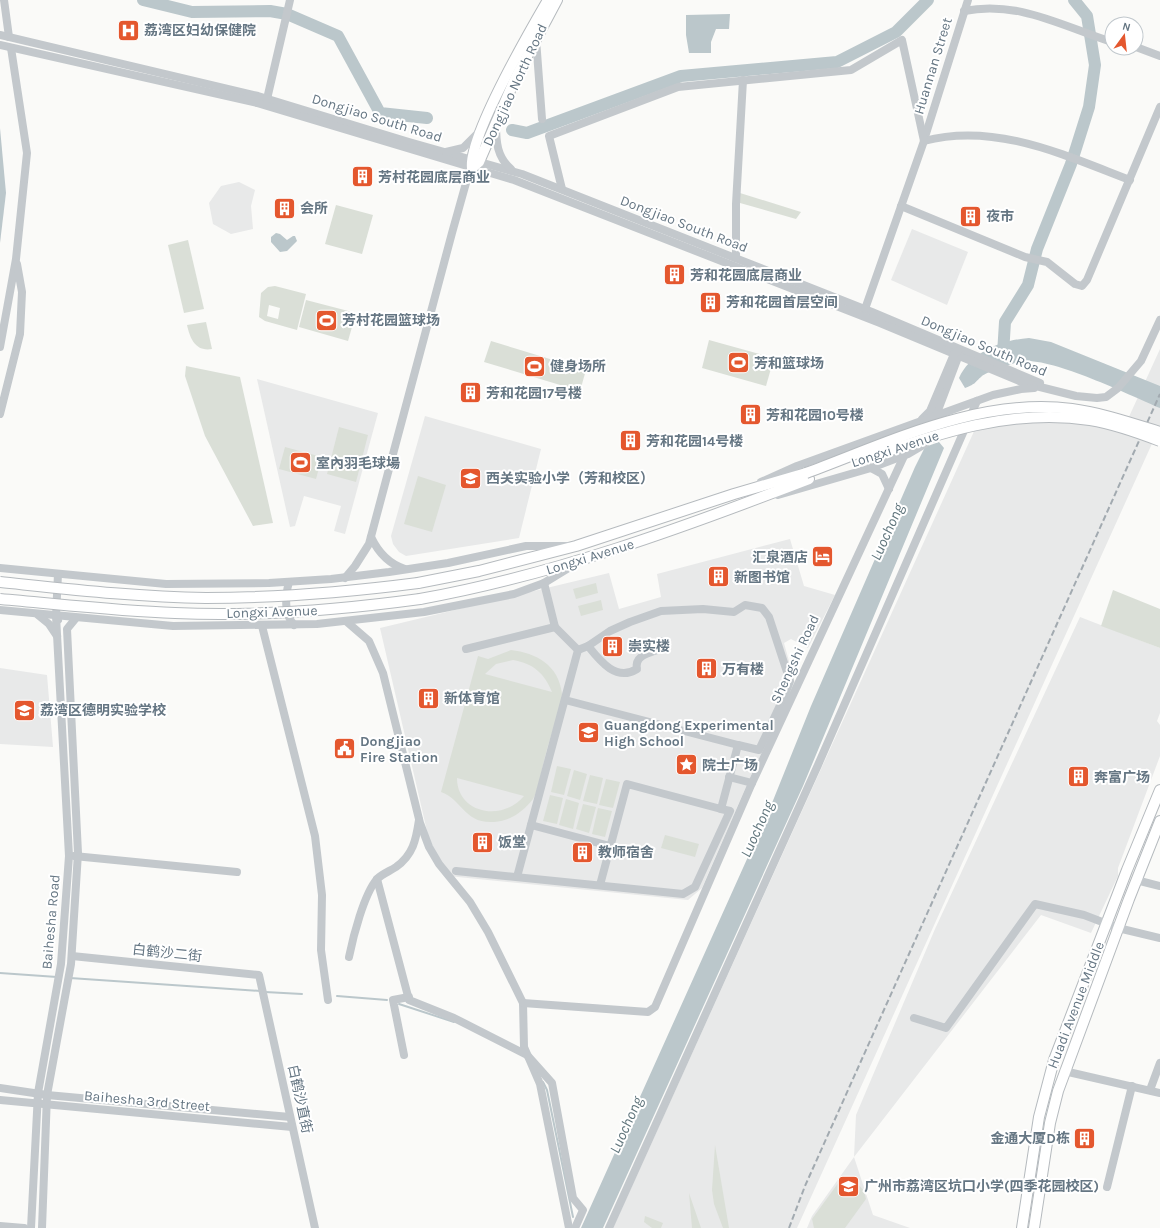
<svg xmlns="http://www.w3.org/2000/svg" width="1160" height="1228" font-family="Karla,'Noto Sans SC',sans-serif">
<rect width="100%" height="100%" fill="#fafaf8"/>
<g fill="#e8e9e9">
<polygon points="239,182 255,190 251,206 253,229 231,234 213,224 209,203 221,186"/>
<polygon points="912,229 968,252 947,305 891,280"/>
<polygon points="1160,349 1160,426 797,1228 613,1228 976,427 1005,422 1086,422 1122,432"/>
<polygon points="257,379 378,413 345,534 334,531 341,506 304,496 295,526 290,527"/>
<polygon points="425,416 541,449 519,538 406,556 399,552 393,544 391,536"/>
<polygon points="790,539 804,586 835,595 808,648 791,639 784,643 795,683 748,782 702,888 688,900 448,876 430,844 380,628 609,573 619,609 661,597 657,574"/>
<polygon points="1080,617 1160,648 1160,713 1157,721 1160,725 1160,756 1118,868 1118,876 1091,933 1041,915 854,1157 873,1215 910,1228 807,1228 812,1216 854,1157 856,1115 935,929"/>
<polygon points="0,668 47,675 53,747 0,744"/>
</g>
<g fill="#dadfd7" fill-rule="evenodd">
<polygon points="740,193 801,212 796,219 740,203"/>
<polygon points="336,205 373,215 362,254 325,244"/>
<polygon points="188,240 204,309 184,313 168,245"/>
<path d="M275,286L306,294L297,330L265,321L259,317L261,293L268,287ZM269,305L280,308L278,319L267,316Z"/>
<polygon points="306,300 356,313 348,341 299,327"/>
<path d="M206,322L212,349C195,352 190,338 187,325Z"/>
<polygon points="709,340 774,358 766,386 702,368"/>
<polygon points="491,341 586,370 580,391 484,362"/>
<polygon points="186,366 240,377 273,523 253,526 205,436 185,376"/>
<polygon points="339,427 368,435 356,482 327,474"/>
<polygon points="285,447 322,457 316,479 279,469"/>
<polygon points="418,476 446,485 432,532 404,524"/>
<polygon points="596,583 598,593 576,599 573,589"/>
<polygon points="1113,590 1160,609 1160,648 1101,626"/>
<polygon points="601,600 603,610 581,616 578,606"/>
<path d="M511,650C536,653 559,665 562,694C562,703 549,741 546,753C543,763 538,792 533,799C523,812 510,821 494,822C464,824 462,799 441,792L478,656L488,659ZM513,660C534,664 544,673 552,692L485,674L496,664ZM457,778L524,796C503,822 457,814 457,778Z"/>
<polygon points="557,766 571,769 564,795 551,792"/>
<polygon points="574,770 587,774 580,800 567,796"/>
<polygon points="590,775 603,778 597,804 583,801"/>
<polygon points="606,779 620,782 613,808 599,805"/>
<polygon points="550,795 563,798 557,824 543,821"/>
<polygon points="566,799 579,803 573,829 559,825"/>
<polygon points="583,804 596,807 589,833 576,829"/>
<polygon points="598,808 612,811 605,837 592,834"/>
<polygon points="665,835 699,844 695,857 661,848"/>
<polygon points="715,1145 729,1228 723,1228 714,1204 712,1190"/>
<polygon points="844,1180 857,1183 864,1191 866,1199 845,1228 814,1228 812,1219 839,1182"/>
<polygon points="689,1193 701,1228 692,1228"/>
<polygon points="645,1216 663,1223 661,1228 652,1228 644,1222"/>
</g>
<g fill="#bbc7cb">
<polygon points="730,14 729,29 716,29 711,42 711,53 689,53 686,35 686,15"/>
<polygon points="0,128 6,193 0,243"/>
<polygon points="276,233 280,234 287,240 293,236 295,236 297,241 287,251 280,252 271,242 271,237"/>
<path d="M1029,338L1051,342L1160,386V408C1131,396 1046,354 1019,362C1011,364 987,372 982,376C973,384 977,383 965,388L959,378C971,352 1001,340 1029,338Z"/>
<polygon points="939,442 944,448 803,786 603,1228 581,1228 770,808 811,706 915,467 925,447"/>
</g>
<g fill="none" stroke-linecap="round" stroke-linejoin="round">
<g stroke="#bbc7cb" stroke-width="2">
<polyline points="0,973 57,977"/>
<polyline points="70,978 261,991"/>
<polyline points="265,992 302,994"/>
<polyline points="337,996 387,1000"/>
<polyline points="399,1004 454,1022"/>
<polyline points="543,1082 547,1090 573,1217"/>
</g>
<g stroke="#bbc7cb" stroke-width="12">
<polyline points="143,0 192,12 270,11 287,14 338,36 380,113 427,118"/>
<polyline points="512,130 527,133 681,76 837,62 896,32 928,0"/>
<polyline points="1003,354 1005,322 1028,285 1037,249 1071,164 1089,107 1095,65 1087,16 1074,0"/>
</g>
<defs>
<g id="major">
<polyline points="472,168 479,162 515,79 557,0"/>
<path d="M472,168C468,137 530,31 548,0"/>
<polyline points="418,583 479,571 576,546 734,494 806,473"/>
<path d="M420,599C554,575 682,528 809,479"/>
<polyline points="1022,1228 1039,1117 1054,1060 1127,870 1160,790"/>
<polyline points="1034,1228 1050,1123 1058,1091 1129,899 1160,821"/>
</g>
</defs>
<use href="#major" stroke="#b5babe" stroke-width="12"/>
<g stroke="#c3c8cc" stroke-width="8">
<polyline points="4,0 9,37"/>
<path d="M964,11C1017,0 1062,26 1112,42"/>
<polyline points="0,35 258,96 409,142 522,174 872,312 1040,383"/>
<polyline points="536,39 542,119"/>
<polyline points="0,45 257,103 514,180 880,323 1024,383 1076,396 1097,398 1106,397 1118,388 1141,361 1160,320"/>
<polyline points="1136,47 1160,56"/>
<polyline points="267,99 290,0"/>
<path d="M496,124C496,142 497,157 511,169"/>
<polyline points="924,140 968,0"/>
<path d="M924,141C995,122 1064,155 1130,180"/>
<polyline points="446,152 463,148 478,133"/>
<polyline points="562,189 549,136 678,87 851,70 902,40 924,141 865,309"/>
<polyline points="901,206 1025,257 1047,262 1075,284 1082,286 1087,280 1160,107"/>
<polyline points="736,258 736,204 743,80"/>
<polyline points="0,347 16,259 27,153 11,48"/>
<polyline points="0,414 20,334 22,292 17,264"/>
<polyline points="935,418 960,352"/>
<polyline points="922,419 930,411 954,354 958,351"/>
<polyline points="871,468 882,474 889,489"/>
<polyline points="761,482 797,466 993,395 1021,389 1034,388"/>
<polyline points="778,495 871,468 908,454 925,444 929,434"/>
<path d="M371,537C378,552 389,564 405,569"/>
<polyline points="0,568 166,584 269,583 331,579 389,572 448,563 526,546 567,546"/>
<polyline points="345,578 355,566 369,544 452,233 466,183 472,168"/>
<path d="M289,582C285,596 284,614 294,625"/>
<polyline points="0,610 173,626 317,624 424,612 514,594 544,583 575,564"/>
<polyline points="38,615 49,624 57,636"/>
<polyline points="58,620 56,616 58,574"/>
<polyline points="347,622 369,641 383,673 420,823 429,847 439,864 470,902 488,932 523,1003 524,1047 540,1084 569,1228"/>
<polyline points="262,626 315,836 322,895 321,950 328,1000"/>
<path d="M588,646C600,661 616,682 637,669C634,655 650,653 660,649L662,641"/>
<polyline points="466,649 555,627"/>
<polyline points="578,650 588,646 610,631 630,622 661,611 703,609 734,612 745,605 762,608 769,617 790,681 784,697 759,750 738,745"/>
<polyline points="565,700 738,745 721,809 627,784 600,885"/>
<polyline points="729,777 752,783"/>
<polyline points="531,825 610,846"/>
<polyline points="74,856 237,872"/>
<polyline points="456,871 683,894 695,887 730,811 721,809"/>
<polyline points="517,877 578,650 555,627 544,583"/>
<polyline points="377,879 409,1000 454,1018 527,1055 552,1083 573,1198 583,1210 575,1228"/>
<polyline points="1136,880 1160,886"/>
<polyline points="72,956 259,975 315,1228"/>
<path d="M349,957C353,937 364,894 377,879C382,874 390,871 396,867C413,855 416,840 419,820"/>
<polyline points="523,1003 648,1012 655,1007 752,783 904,456"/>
<polyline points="914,1018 946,1028 1035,904 1084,915 1118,928 1160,938"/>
<polyline points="404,1055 393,1000 409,997"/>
<polyline points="1064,1071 1160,1093"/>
<polyline points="0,1088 47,1095 290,1117"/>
<polyline points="1150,1090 1160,1063"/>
<polyline points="0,1100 292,1127"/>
<polyline points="1107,1187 1132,1086"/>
<polyline points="0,1226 24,1228"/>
<polyline points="31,1228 38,1093 61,964 69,856 56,616"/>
<polyline points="42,1228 47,1095 71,964 78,853 67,629 76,618"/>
<polyline points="609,1228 818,765 977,401"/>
</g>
<use href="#major" stroke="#fff" stroke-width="10"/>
<polyline stroke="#a2aab0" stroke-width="2" stroke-dasharray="6 3" stroke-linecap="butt" points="789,1228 805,1186 1160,394"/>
<defs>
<g id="major-bridge">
<path d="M865,459C938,433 1012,408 1090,420C1114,424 1137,432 1160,441"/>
<path d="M806,473C890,442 980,397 1072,409C1102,413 1131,423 1160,432"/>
<path d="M0,582C68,589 137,597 206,598C277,598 348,592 418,583"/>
<path d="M0,599C58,604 117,611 175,613C257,617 339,610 420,599"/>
</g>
</defs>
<use href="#major-bridge" stroke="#b5babe" stroke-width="12" stroke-linecap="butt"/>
<use href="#major-bridge" stroke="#fff" stroke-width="10"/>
</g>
<defs>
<symbol id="hospital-square" viewBox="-11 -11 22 22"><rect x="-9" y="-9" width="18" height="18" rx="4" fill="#e4572e" stroke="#fff"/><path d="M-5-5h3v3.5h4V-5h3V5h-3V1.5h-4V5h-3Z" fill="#fff"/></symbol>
<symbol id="building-square" viewBox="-11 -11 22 22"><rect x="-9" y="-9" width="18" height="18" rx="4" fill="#e4572e" stroke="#fff"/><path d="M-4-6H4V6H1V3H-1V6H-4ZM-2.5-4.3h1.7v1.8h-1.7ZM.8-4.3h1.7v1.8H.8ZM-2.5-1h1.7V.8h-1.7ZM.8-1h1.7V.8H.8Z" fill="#fff"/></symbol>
<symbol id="stadium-square" viewBox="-11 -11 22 22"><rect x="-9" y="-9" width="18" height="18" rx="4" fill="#e4572e" stroke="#fff"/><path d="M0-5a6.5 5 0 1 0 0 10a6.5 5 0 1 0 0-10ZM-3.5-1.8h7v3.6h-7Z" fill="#fff"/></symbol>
<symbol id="school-square" viewBox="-11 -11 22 22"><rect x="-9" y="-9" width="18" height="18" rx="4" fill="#e4572e" stroke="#fff"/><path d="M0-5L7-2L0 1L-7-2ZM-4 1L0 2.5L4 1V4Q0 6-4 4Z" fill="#fff"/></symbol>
<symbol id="hotel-square" viewBox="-11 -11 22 22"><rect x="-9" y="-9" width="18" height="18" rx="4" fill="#e4572e" stroke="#fff"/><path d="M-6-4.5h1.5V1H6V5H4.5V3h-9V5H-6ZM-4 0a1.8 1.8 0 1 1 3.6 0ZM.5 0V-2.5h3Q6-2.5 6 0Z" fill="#fff"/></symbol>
<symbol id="civic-square" viewBox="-11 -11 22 22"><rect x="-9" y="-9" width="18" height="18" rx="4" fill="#e4572e" stroke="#fff"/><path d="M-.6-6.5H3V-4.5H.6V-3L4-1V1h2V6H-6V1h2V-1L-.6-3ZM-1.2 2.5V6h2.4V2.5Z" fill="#fff"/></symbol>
<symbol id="sight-square" viewBox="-11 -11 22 22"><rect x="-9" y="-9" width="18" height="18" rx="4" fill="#e4572e" stroke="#fff"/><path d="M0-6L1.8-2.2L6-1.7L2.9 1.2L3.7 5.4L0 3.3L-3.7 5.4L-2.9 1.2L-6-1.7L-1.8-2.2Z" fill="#fff"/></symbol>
</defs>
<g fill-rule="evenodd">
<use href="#hospital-square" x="116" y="18" width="25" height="25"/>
<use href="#building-square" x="350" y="164" width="25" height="25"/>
<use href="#building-square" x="272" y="196" width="25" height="25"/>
<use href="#building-square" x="958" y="204" width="25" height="25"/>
<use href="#building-square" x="662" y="262" width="25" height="25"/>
<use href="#building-square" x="698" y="290" width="25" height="25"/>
<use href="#stadium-square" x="314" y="308" width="25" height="25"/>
<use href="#stadium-square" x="726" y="350" width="25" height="25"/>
<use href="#stadium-square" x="522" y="354" width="25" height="25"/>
<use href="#building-square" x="458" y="380" width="25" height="25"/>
<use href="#building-square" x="738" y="402" width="25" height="25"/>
<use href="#building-square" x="618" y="428" width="25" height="25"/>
<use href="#stadium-square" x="288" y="450" width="25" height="25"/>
<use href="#school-square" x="458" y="466" width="25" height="25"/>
<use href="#hotel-square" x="810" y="544" width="25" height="25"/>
<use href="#building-square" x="706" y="564" width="25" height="25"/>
<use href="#building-square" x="600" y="634" width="25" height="25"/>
<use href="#building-square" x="694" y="656" width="25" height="25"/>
<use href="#building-square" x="416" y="686" width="25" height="25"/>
<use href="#school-square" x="12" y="698" width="25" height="25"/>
<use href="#school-square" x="576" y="720" width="25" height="25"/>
<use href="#civic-square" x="332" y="736" width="25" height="25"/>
<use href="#sight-square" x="674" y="752" width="25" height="25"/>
<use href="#building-square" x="1066" y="764" width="25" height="25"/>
<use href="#building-square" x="470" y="830" width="25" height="25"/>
<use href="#building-square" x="570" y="840" width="25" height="25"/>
<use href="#building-square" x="1072" y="1126" width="25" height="25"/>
<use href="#school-square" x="836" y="1174" width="25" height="25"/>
</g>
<g text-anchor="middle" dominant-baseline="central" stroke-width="4" stroke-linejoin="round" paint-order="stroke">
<g font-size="14" font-weight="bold" fill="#657683" stroke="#fff" text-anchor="start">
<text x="144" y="30">荔湾区妇幼保健院</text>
<text x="378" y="177">芳村花园底层商业</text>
<text x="300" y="208">会所</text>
<text x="986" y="216">夜市</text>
<text x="690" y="275">芳和花园底层商业</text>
<text x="726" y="302">芳和花园首层空间</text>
<text x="342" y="320">芳村花园篮球场</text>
<text x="754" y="363">芳和篮球场</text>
<text x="550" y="366">健身场所</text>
<text x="486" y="393">芳和花园17号楼</text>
<text x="766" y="415">芳和花园10号楼</text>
<text x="646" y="441">芳和花园14号楼</text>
<text x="316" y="463">室內羽毛球場</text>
<text x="486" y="478">西关实验小学（芳和校区）</text>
<text x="808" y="557" text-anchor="end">汇泉酒店</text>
<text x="734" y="577">新图书馆</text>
<text x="628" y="646">崇实楼</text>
<text x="722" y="669">万有楼</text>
<text x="444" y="698">新体育馆</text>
<text x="40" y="710">荔湾区德明实验学校</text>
<text x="604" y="725">Guangdong Experimental<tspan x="604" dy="16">High School</tspan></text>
<text x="360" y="741">Dongjiao<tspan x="360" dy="16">Fire Station</tspan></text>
<text x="702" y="765">院士广场</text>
<text x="1094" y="777">奔富广场</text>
<text x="498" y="842">饭堂</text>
<text x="598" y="852">教师宿舍</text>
<text x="1070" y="1138" text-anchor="end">金通大厦D栋</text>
<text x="864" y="1186">广州市荔湾区坑口小学(四季花园校区)</text>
</g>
<g font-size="14" fill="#657683" stroke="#fff">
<text transform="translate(933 66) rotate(-73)">Huannan Street</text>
<text transform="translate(515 85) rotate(-65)">Dongjiao North Road</text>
<text transform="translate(377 118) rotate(17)">Dongjiao South Road</text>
<text transform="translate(684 224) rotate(21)">Dongjiao South Road</text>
<text transform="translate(984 346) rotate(23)">Dongjiao South Road</text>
<text transform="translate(895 449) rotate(-18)">Longxi Avenue</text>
<text transform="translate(590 557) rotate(-17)">Longxi Avenue</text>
<text transform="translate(272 612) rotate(-2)">Longxi Avenue</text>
<text transform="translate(795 659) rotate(-65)">Shengshi Road</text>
<text transform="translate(51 922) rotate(-85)">Baihesha Road</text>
<text transform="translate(167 953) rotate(6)">白鹤沙二街</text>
<text transform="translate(1076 1005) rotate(-69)">Huadi Avenue Middle</text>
<text transform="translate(300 1099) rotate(78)">白鹤沙直街</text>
<text transform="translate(147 1101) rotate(5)">Baihesha 3rd Street</text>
</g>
<g font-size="15" font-style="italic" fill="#60757c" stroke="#fff">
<text transform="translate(887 532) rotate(-66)">Luochong</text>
<text transform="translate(757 829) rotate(-66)">Luochong</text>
<text transform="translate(626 1125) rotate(-66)">Luochong</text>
</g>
</g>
<g transform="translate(1124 36) rotate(15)"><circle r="19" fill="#ffffff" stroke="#c1c8cd"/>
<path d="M0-3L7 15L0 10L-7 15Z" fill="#e4572e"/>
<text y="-6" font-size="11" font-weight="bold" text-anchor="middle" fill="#657683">N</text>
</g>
</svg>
